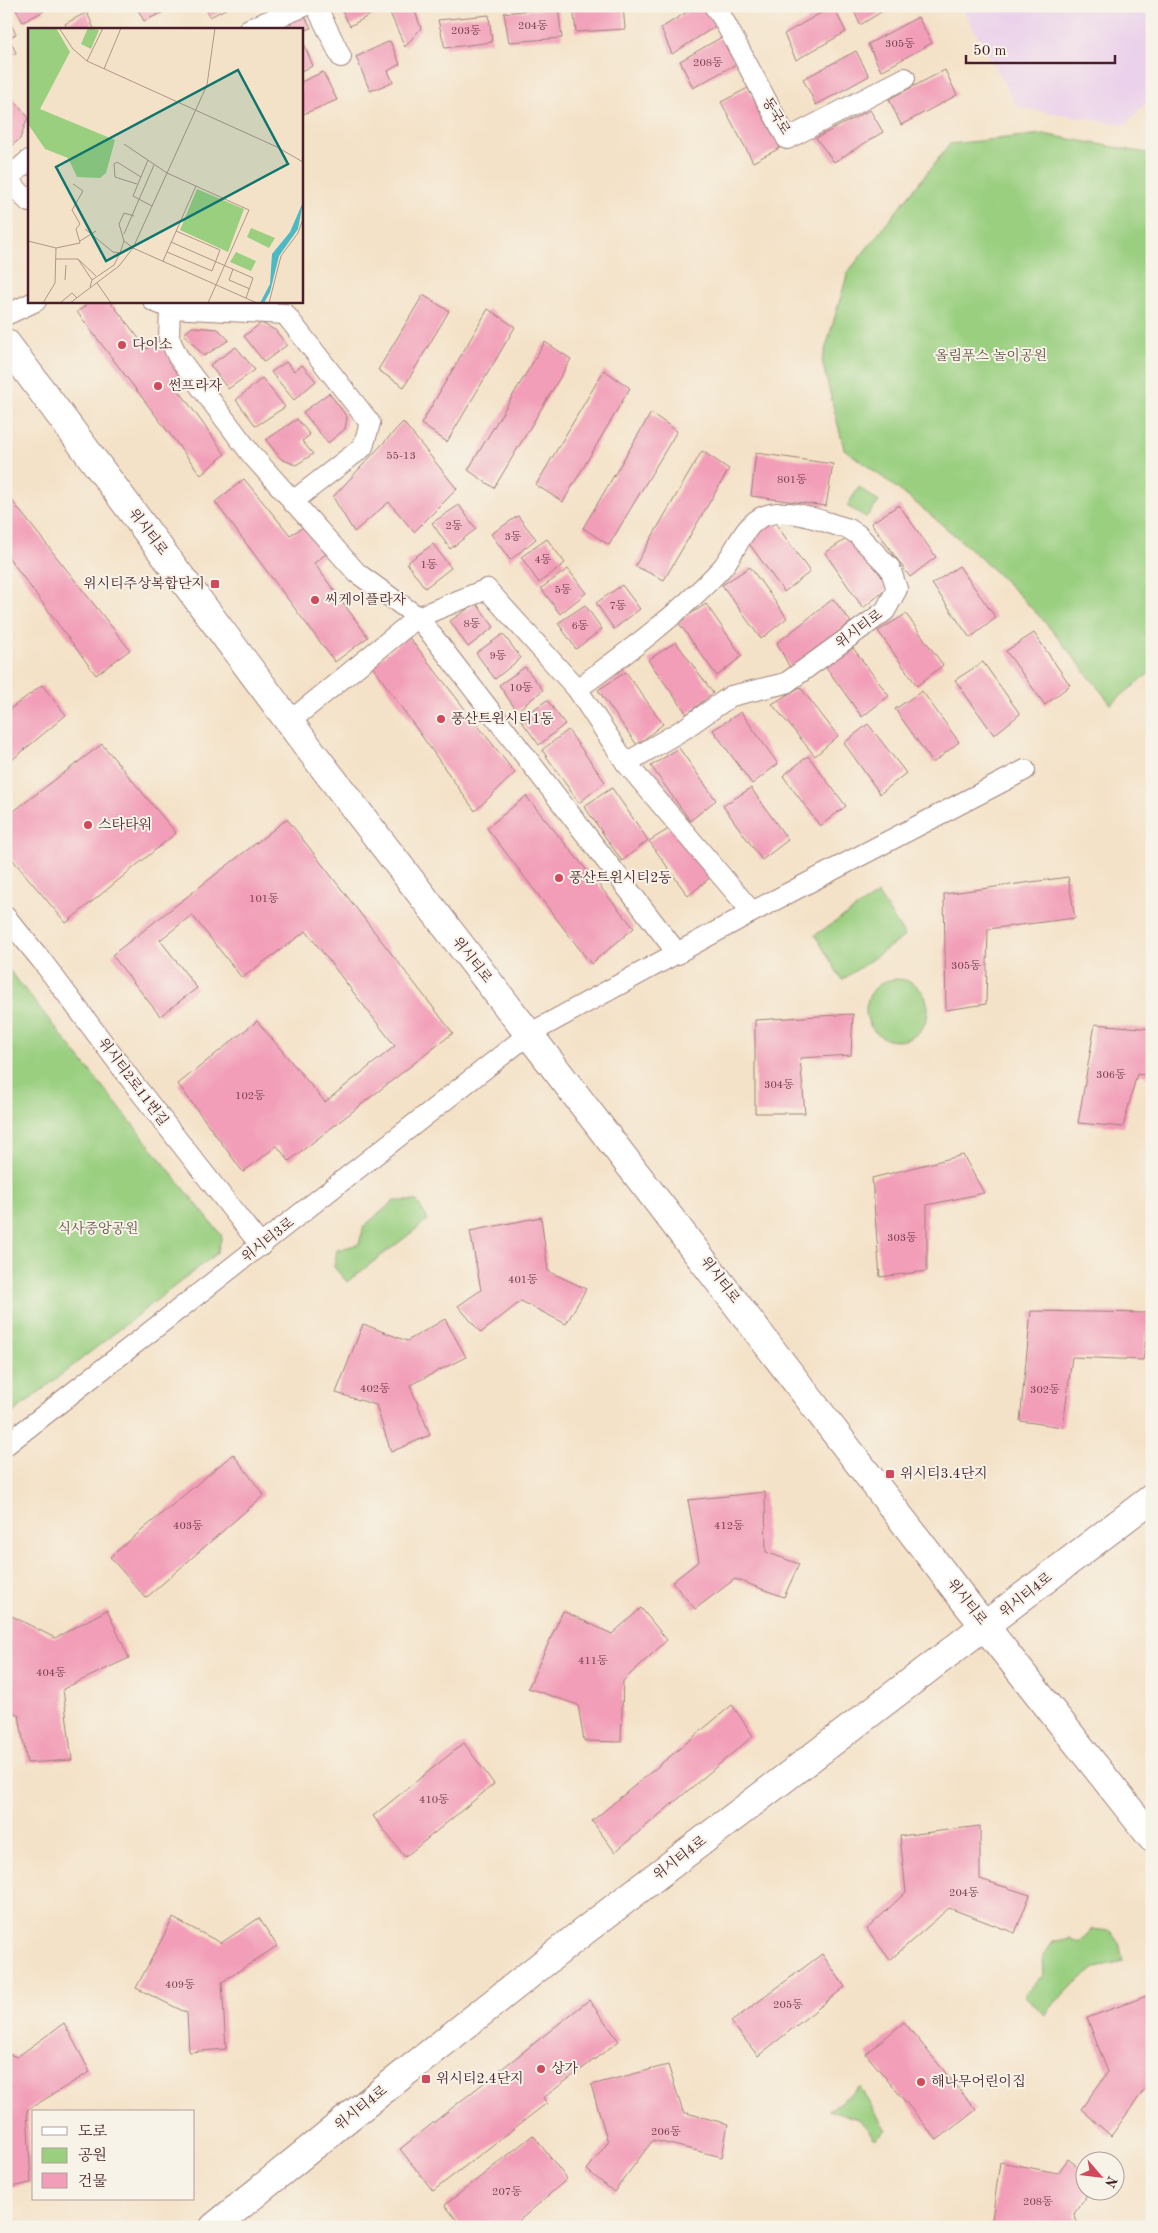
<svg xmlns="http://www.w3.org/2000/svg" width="1158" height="2233" font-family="'Old Standard TT','Noto Serif KR',serif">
<rect width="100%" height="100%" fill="#f7f3e8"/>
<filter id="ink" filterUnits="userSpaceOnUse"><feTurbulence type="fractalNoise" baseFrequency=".02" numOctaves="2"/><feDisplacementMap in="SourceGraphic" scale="10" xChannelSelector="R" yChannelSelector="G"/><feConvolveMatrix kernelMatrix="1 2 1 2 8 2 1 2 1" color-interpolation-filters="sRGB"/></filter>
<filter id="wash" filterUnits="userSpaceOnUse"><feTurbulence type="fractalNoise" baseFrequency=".0096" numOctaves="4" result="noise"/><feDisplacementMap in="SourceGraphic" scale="20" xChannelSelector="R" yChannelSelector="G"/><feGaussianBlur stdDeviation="1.12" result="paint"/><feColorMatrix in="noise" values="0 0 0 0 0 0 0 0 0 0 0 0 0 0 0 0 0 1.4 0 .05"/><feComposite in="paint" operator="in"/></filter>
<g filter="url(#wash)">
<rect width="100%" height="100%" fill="#f4e2c8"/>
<polygon fill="#ebd1eb" points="961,6 1152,6 1152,96 1126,125 1017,107"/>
<g fill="#9acf80" stroke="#727756">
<path d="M1043,134L1152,154V671L1111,704C1088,676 1066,646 1042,619C983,555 914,499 844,449L822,361L848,272L950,144Z"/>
<polygon points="859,487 879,502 866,517 847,506"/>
<polygon points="878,894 905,936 842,980 815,935"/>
<polygon points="6,966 222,1236 217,1253 6,1418"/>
<circle cx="897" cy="1010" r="31"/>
<polygon points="394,1201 417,1201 428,1220 347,1282 334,1267 337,1250 359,1244 364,1226"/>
<polygon points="1092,1929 1111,1931 1119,1942 1123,1961 1096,1967 1066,1990 1045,2015 1024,1995 1044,1974 1043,1956 1053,1942 1070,1938 1079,1943"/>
<polygon points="860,2087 886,2130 875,2139 859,2119 828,2111"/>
</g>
<g id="blocks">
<g fill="#f29eb8">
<polygon points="14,6 42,6 44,11 23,22"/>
<polygon points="136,6 168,6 170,9 144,21"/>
<polygon points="205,6 231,6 210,17"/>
<polygon points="339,6 377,6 379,10 350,26"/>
<polygon points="387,6 413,6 421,28 405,47"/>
<polygon points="573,6 623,6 625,29 576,32"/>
<polygon points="697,6 704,6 716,26 672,54 661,28"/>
<polygon points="833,6 846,32 796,60 784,34"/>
<polygon points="852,6 891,6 860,25"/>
<polygon points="558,7 562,38 509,42 504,13"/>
<polygon points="87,12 94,29 67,29 65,24"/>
<polygon points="303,12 311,28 301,32 301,29 264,29"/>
<polygon points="6,15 16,34 9,38 16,53 6,58"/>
<polygon points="489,15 492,42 445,48 438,20"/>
<polygon points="918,17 932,43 881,71 868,44"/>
<polygon points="301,37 313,66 301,71"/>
<polygon points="722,37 736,64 693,88 680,61"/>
<polygon points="390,41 400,64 388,71 393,82 370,91 356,57"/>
<polygon points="856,51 869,76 816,105 803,79"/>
<polygon points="945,70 957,95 901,125 889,99"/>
<polygon points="323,72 337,100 301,115 301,82"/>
<polygon points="748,88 780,148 753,162 721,102"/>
<polygon points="6,90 28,117 20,139 6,150"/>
<polygon points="870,110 883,132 834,162 816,138"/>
<polygon points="423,295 449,311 404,387 378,370"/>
<polygon points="92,301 110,301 147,349 157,341 188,383 178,389 225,454 201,475 77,312"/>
<polygon points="488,309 515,327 447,442 421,424"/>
<polygon points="261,323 275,330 287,345 264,362 244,336"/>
<polygon points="192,327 218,329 229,340 204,356 184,334"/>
<polygon points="545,342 571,359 494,488 468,470"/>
<polygon points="236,347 255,370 228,389 210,365"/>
<polygon points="286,362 294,371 302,365 316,381 294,400 271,372"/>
<polygon points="604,370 630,388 563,502 536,485"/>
<polygon points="262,378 285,407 256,426 236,400"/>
<polygon points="329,393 347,417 345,429 328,443 303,412"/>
<polygon points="651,413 677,431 609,545 583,528"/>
<polygon points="297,419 310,435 302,441 313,454 296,465 281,459 266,440"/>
<polygon points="403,422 457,489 414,532 389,502 354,532 333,497"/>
<polygon points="702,451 729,469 664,580 635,566"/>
<polygon points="756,453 833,464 826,506 751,496"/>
<polygon points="244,479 290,535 307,525 326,554 314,563 368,637 335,662 215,502"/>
<polygon points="6,493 130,650 96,675 6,554"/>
<polygon points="459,505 476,529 450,549 432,523"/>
<polygon points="899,505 936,557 910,577 871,523"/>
<polygon points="518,516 536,539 510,560 491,534"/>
<polygon points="773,520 810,572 784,592 745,538"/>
<polygon points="852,535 889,587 863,608 825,553"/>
<polygon points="547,539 565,563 539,583 521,557"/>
<polygon points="433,544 451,568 425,588 407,563"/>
<polygon points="959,566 996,618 970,638 932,584"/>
<polygon points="750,567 787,618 761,639 722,585"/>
<polygon points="568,569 586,593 560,614 541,588"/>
<polygon points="622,585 640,609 614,629 596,603"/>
<polygon points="833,599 851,622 790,668 777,643"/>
<polygon points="476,603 494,627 468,647 450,621"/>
<polygon points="706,604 742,656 717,676 678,622"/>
<polygon points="585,605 602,629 576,649 558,623"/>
<polygon points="906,614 943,665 917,686 878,631"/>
<polygon points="1034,633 1070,685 1045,705 1006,651"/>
<polygon points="503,634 521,658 495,679 476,653"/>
<polygon points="408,636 515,773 475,811 372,666"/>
<polygon points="676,642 713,693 687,714 648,660"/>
<polygon points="853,648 889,696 862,717 825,666"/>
<polygon points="983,662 1020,714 994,735 955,680"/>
<polygon points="525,667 543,690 517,711 499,685"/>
<polygon points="626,672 663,724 637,745 598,690"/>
<polygon points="42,685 66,715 6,765 6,712"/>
<polygon points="800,687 838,736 815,756 772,704"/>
<polygon points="922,691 959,742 933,763 895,709"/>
<polygon points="547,700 565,724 539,745 520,719"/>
<polygon points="741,712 778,764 752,784 713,730"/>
<polygon points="868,724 906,773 880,794 844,743"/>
<polygon points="568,730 605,782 579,803 542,750"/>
<polygon points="102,744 176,833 66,923 6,852 6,817"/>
<polygon points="679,748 716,800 690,821 651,766"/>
<polygon points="808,756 846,806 820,826 783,776"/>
<polygon points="612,788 648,840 622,861 584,806"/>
<polygon points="751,788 788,840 762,860 723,806"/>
<polygon points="526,796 634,928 591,964 487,828"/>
<polygon points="287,819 453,1033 289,1161 277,1146 243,1172 178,1084 257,1021 325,1102 395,1046 306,931 242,978 192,915 160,940 197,988 160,1016 112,955"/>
<polygon points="677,824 713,875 688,896 649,841"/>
<polygon points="1068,877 1075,918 988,929 986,1004 946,1010 944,894"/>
<polygon points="853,1014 851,1055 800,1058 805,1113 755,1113 755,1020"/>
<polygon points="1095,1024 1152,1029 1152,1076 1137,1074 1123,1127 1078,1123"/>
<polygon points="963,1155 984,1193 927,1205 927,1271 880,1277 872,1178"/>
<polygon points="541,1217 548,1271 586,1289 566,1324 521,1301 481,1333 458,1306 481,1290 470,1231"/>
<polygon points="1031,1311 1150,1313 1143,1360 1072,1357 1063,1427 1020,1421"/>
<polygon points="445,1319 466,1357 410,1385 430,1435 391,1452 376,1405 336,1393 363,1324 407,1341"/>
<polygon points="233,1454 264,1495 146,1598 110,1557"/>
<polygon points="765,1492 766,1552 799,1564 784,1597 735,1579 695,1609 672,1582 699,1561 688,1500"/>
<polygon points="641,1608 667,1640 623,1681 621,1742 584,1741 578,1705 528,1688 563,1611 612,1634"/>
<polygon points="107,1610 129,1658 63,1689 72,1760 27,1763 19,1715 6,1709 6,1613 55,1638"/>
<polygon points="732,1705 753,1736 615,1852 592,1821"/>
<polygon points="464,1743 494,1784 405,1857 373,1816"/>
<polygon points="980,1826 980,1879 1030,1895 1015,1933 949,1908 890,1960 867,1929 906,1892 900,1836"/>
<polygon points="173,1918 221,1943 259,1918 277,1946 222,1982 226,2049 189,2052 187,2013 136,1988"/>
<polygon points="822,1954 845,1987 758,2056 731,2022"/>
<polygon points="1152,1994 1152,2079 1111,2136 1081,2109 1108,2072 1087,2018"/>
<polygon points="589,2000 619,2041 543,2098 547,2103 433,2191 400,2149"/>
<polygon points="904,2022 976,2110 937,2140 866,2054"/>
<polygon points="64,2023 90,2072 27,2110 31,2183 6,2188 6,2053 17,2057"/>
<polygon points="668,2065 683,2112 728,2124 722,2157 653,2140 614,2192 587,2170 608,2142 591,2085"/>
<polygon points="533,2135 567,2179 512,2227 462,2227 445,2205"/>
<polygon points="1068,2159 1086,2173 1086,2190 1090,2190 1074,2214 1079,2227 991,2227 1000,2162 1058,2173"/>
</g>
</g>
</g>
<g filter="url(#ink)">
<use href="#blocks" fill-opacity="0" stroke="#9f807a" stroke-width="1"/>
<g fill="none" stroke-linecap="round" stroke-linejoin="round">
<defs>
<g id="street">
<polyline points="316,6 341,57"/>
<polyline points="714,6 722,17 787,139 905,78"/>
<polyline points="249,29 305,6"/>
<polyline points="29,160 7,179 29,202"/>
<polyline points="153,301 170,308 285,314 370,423 363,447 292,502"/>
<polyline points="170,308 169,338 178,357 251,454 357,573 418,617 678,954"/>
<polyline points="6,315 36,301"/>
<path d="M577,689C628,652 678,615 721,569C735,554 743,524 764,516C790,506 822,522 849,529L857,534L890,568L897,589L885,611L786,683L731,696L684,729L626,763"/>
<polyline points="289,722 418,617 487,589 577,689 626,763 752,912"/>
<polyline points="6,917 42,961 134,1084 261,1246"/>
<polyline points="6,1445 529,1034 752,912 1025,770"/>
</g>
<g id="secondary">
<polyline points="6,343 311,751 964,1600 1152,1838"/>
<polyline points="214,2227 343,2122 583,1932 1152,1498"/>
</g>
</defs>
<use href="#street" stroke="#9f807a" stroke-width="22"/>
<use href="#secondary" stroke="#9f807a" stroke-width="30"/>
<use href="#street" stroke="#fff" stroke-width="20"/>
<use href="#secondary" stroke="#fff" stroke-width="28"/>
</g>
</g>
<g fill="#d1495b" stroke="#f7f3e8" stroke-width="2">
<circle cx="122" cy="345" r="5"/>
<circle cx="158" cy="386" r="5"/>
<rect x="210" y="579" width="10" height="10" rx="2.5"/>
<circle cx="315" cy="600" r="5"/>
<circle cx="441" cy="719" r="5"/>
<circle cx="88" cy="825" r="5"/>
<circle cx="559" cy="878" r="5"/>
<rect x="885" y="1469" width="10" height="10" rx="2.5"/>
<circle cx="541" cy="2069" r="5"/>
<rect x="421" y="2074" width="10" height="10" rx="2.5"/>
<circle cx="921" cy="2082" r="5"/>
</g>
<g text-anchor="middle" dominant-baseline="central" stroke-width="4" stroke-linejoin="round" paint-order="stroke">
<g font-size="11" fill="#743f4e">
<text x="533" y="26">204동</text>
<text x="466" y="31">203동</text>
<text x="900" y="44">305동</text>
<text x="708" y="63">208동</text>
<text x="401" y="456">55-13</text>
<text x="792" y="480">801동</text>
<text x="454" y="526">2동</text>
<text x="513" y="537">3동</text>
<text x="543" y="560">4동</text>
<text x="429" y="565">1동</text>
<text x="563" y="590">5동</text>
<text x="618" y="606">7동</text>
<text x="472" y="624">8동</text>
<text x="580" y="626">6동</text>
<text x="498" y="656">9동</text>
<text x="521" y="688">10동</text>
<text x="264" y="899">101동</text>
<text x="966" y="966">305동</text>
<text x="1111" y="1075">306동</text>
<text x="779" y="1085">304동</text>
<text x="250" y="1096">102동</text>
<text x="902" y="1238">303동</text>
<text x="523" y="1280">401동</text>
<text x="375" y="1389">402동</text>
<text x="1045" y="1390">302동</text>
<text x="188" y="1526">403동</text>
<text x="729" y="1526">412동</text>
<text x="593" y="1661">411동</text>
<text x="51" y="1673">404동</text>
<text x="434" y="1800">410동</text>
<text x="964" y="1893">204동</text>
<text x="180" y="1985">409동</text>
<text x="788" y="2005">205동</text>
<text x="666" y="2132">206동</text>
<text x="507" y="2192">207동</text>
<text x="1038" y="2202">208동</text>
</g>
<g font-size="14" fill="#4a1f2b" stroke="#f7f3e8">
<text transform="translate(776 116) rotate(59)">동국로</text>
<text transform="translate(148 532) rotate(53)">위시티로</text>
<text transform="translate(859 629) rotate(-36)">위시티로</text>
<text transform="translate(472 960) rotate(52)">위시티로</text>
<text transform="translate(133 1082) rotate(53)">위시티2로11번길</text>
<text transform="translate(268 1240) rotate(-38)">위시티3로</text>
<text transform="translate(720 1280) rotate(53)">위시티로</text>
<text transform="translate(1026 1595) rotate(-38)">위시티4로</text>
<text transform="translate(967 1602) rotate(52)">위시티로</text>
<text transform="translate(680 1858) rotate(-37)">위시티4로</text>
<text transform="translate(361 2108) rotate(-38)">위시티4로</text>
</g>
<g font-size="14" fill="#4a1f2b" stroke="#f7f3e8" text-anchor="start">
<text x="132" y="345">다이소</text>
<text x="168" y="386">썬프라자</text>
<text x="205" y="584" text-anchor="end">위시티주상복합단지</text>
<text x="325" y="600">씨케이플라자</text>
<text x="451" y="719">풍산트윈시티1동</text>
<text x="98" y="825">스타타워</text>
<text x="569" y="878">풍산트윈시티2동</text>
<text x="900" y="1474">위시티3.4단지</text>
<text x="551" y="2069">상가</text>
<text x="436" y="2079">위시티2.4단지</text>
<text x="931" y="2082">해나무어린이집</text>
</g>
<g font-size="14" fill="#625444" stroke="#f7f3e8">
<text x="991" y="356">올림푸스 놀이공원</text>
<text x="98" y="1229">식사중앙공원</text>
</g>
</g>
<g transform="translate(28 28)">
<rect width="275" height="275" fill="#f4e2c8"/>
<path d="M0,0H28L42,24L12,81L87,112L78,145L72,150L49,149L40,130L17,121L0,96ZM60,0L71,2L63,21L53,16ZM169,161L216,181L200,224L152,202ZM223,200L247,210L241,220L219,209ZM208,224L228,233L223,243L202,234Z" fill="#9acf80"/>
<path d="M275,174L270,201L251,228L242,264L236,275H232L242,256L244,226L262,204Z" fill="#4cbac4"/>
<path fill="none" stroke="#b09489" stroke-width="1" d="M31,0L45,21L59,33L249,119L275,134M59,33L75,0M76,41L93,0M96,116L139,145L221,182L180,275M120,132L105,168L124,178M109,156L87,149L86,136L89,134L113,149M106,188L96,185L91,196L96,213L105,220L229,275M57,201L85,224L92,225L96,213M96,206L126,137M0,213L28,220L27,255L15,275M52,213L68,203M143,214L225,250L218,270M28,220L52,215L48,201L52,196L44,182L55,163L45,156M139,224L184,243L192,222L148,203M28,231H50M50,231L68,248M50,231L64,252M135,233L168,158M205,241L201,252L222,261M37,252L38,237M69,255L83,275M62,259L64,252L86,237L92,225M32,275L44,265L49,270M42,275L91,238L105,220L179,57L187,0M241,275L253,228L270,205L275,191"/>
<path fill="#0f766e" fill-opacity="0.15" stroke="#0f766e" stroke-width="2.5" d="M210,42L260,136L78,233L28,139Z"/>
<rect width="275" height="275" fill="none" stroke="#4a1f2b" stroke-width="2.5"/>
</g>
<rect width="1158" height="2233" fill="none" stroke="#f7f3e8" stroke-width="25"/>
<rect x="32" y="2110" width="162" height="90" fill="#f7f3e8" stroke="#b29e9c"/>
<rect x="42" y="2127" width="25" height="8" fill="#ffffff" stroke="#b29e9c"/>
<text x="78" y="2136" font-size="15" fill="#4a1f2b">도로</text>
<rect x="42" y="2148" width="25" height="15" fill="#9acf80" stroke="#b29e9c"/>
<text x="78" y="2160" font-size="15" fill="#4a1f2b">공원</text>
<rect x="42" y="2173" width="25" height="15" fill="#f29eb8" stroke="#b29e9c"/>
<text x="78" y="2186" font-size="15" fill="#4a1f2b">건물</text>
<g transform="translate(1100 2176) rotate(118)"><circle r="24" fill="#f7f3e8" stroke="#b29e9c"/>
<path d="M0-4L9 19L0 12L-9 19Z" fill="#d1495b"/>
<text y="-8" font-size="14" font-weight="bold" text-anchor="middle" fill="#4a1f2b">N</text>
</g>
<path d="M966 55v8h149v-8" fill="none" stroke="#4a1f2b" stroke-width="2.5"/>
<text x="973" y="55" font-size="15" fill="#4a1f2b" stroke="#f7f3e8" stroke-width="4" paint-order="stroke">50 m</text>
</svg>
